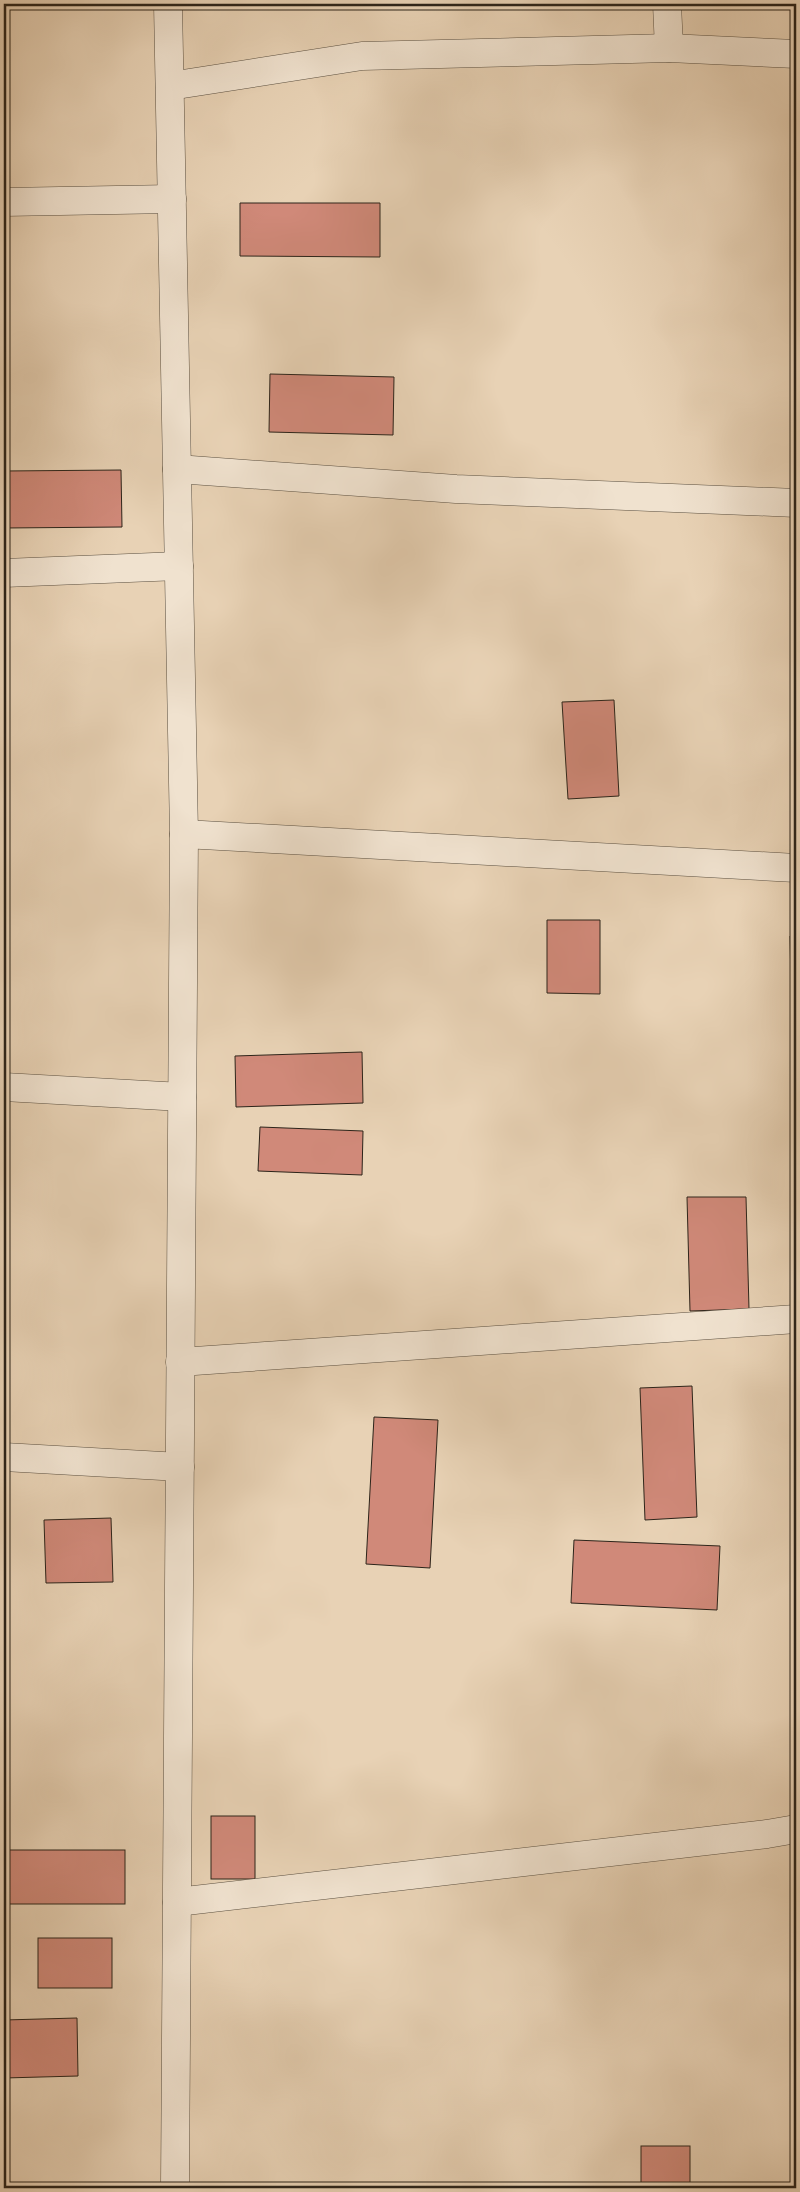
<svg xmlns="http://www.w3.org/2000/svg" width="800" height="2192" font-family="Alegreya,serif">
<rect width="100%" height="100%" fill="#e8d2b5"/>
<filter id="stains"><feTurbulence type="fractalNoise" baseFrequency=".004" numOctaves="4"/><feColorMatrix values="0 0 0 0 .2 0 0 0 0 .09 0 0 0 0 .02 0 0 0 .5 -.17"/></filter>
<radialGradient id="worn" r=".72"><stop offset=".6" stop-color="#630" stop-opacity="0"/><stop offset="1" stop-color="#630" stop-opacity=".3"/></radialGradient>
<g fill="#d08979" stroke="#2c241a">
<polygon points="564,4 620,4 620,8 564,6"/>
<polygon points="240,203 380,203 380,257 240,256"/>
<polygon points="270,374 394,377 393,435 269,432"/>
<polygon points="121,470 122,527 4,528 4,471"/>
<polygon points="614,700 619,796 568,799 562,702"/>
<polygon points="547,920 600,920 600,994 547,993"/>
<polygon points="790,936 796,936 796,1031 792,1031"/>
<polygon points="362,1052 363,1103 236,1107 235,1056"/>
<polygon points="260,1127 363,1131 362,1175 258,1171"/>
<polygon points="687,1197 746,1197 749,1309 690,1311"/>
<polygon points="692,1386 697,1517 645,1520 640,1388"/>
<polygon points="374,1417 438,1420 430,1568 366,1564"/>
<polygon points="111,1518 113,1582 46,1583 44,1520"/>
<polygon points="574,1540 720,1546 717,1610 571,1603"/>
<rect x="211" y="1816" width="44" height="63"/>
<rect x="4" y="1850" width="121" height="54"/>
<rect x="38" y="1938" width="74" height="50"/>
<polygon points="77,2018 78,2076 4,2078 4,2020"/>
<rect x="641" y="2146" width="49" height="42"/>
</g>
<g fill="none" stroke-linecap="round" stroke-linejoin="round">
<defs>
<g id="street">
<polyline points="168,4 184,834 175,2188"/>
<polyline points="667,4 669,48"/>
<polyline points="170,86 362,56 669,48 796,54"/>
<polyline points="4,202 172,199"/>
<polyline points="177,469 456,489 796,503"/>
<polyline points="4,573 179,566"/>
<polyline points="184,834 796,868"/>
<polyline points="4,1087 182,1097"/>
<polyline points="180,1362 796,1319"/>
<polyline points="4,1457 180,1467"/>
<polyline points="177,1902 767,1834 796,1829"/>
</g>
</defs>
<use href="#street" stroke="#5b5041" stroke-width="29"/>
<use href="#street" stroke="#f0e2cf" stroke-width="28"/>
</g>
<rect width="800" height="2192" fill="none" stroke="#e8d2b5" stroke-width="20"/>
<rect x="5" y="5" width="790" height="2182" fill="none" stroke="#2c241a" stroke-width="2.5"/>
<rect x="10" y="10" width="780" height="2172" fill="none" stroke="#2c241a"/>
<rect width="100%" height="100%" filter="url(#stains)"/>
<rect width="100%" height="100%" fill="url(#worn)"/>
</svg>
